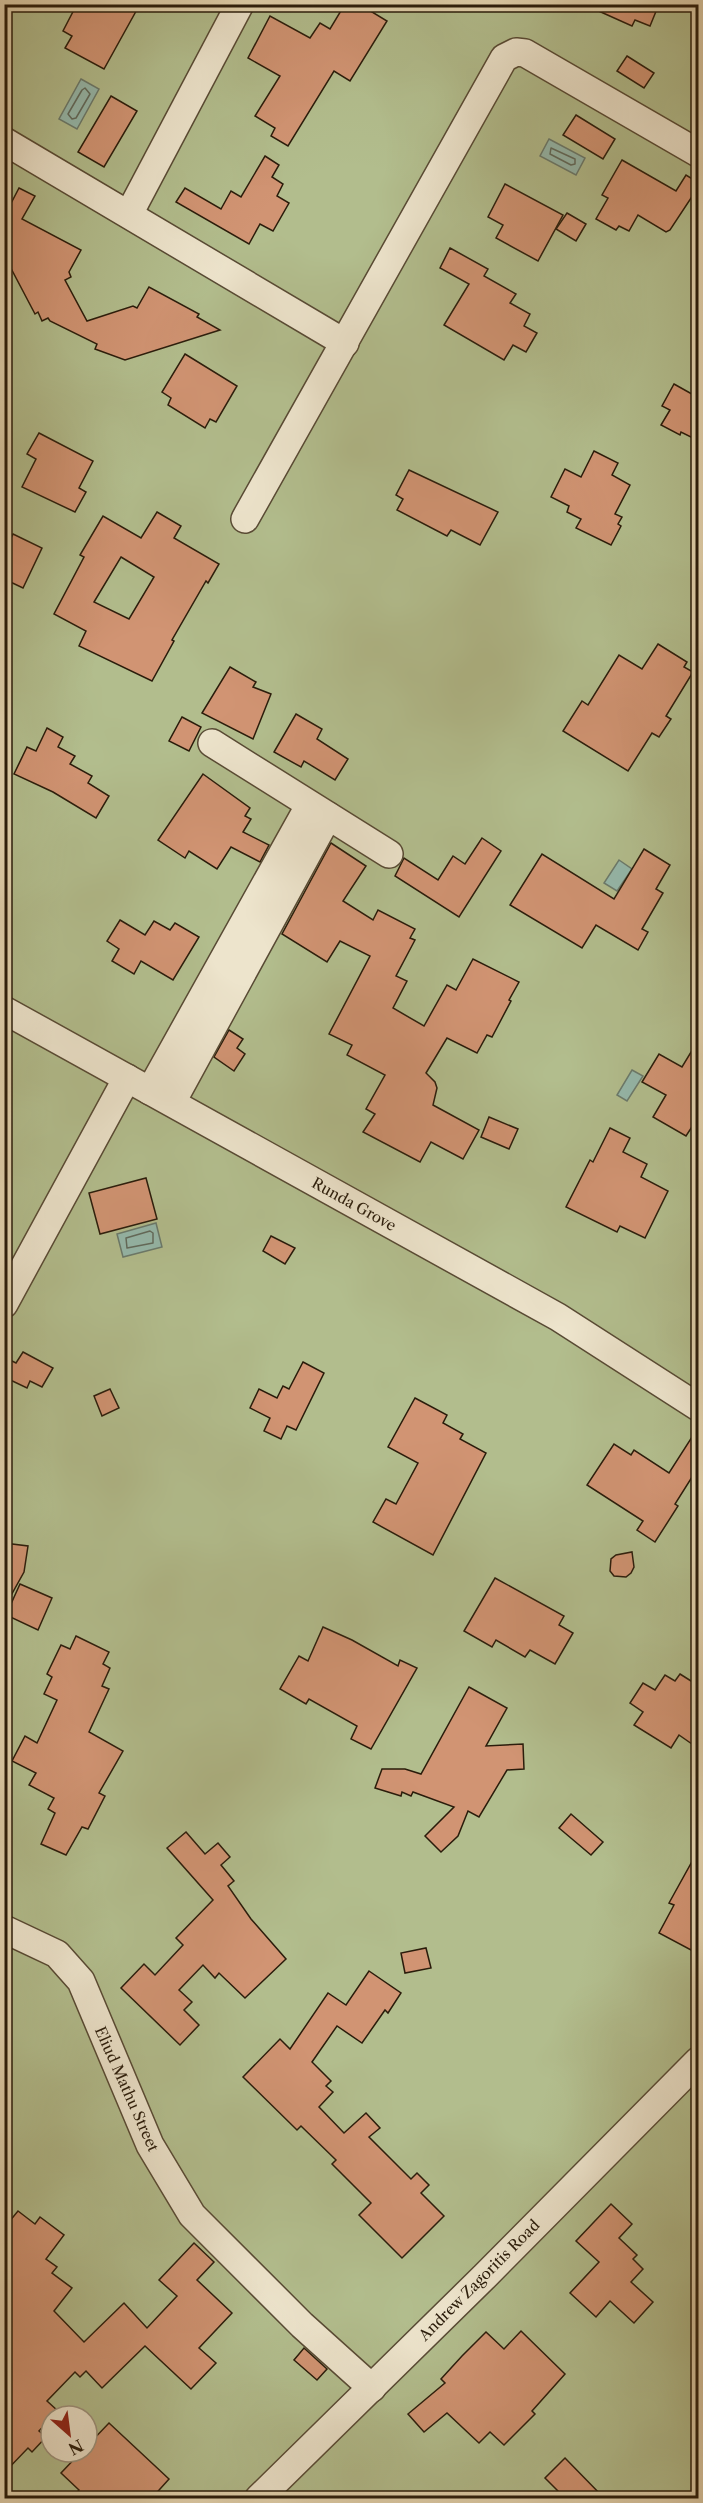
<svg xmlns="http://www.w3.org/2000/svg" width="703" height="2503" font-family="'Libre Caslon Text',serif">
<rect width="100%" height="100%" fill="#e4d5b1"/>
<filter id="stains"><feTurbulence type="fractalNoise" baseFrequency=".00333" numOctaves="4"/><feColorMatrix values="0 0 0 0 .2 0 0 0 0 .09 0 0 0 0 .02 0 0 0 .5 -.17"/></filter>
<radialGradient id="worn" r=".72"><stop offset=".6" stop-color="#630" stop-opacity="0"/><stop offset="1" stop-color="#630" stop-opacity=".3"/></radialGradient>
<path fill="#b2bd8d" stroke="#6e6c4c" stroke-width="1.5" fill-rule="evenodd" d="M5,5H698V2498H5ZM51,2416H87V2452H51Z"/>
<g fill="#95b9ac" stroke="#6a7a6c" stroke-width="1.5">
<polygon points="81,79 99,89 77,129 59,119"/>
<polygon points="549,139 585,158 576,175 540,156"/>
<polygon points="619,860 632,869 617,891 604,883"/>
<polygon points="632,1070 643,1076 627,1101 617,1095"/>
<polygon points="156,1223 162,1247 123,1257 117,1234"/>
</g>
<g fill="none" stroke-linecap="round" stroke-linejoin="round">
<g stroke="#606a5c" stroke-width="1.5">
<polygon points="85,88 90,94 76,118 72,119 68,114 82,90"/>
<polygon points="551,148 575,159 575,164 571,165 550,154"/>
<polygon points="150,1231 153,1233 153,1243 127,1248 126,1238"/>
</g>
</g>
<g fill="#d19473" stroke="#2a1c0b" stroke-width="1.5" fill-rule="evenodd">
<polygon points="77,4 140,4 104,69 65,48 72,36 63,31"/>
<polygon points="345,4 359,4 387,21 350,81 334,71 288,146 271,136 275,128 255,116 280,76 248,58 270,16 310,38 320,23 330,29"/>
<polygon points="583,4 659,4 650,26 635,20 632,26"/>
<polygon points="627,56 654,73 644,88 617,71"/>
<polygon points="111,96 137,111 104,167 78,152"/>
<polygon points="576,115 615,139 603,159 563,135"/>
<polygon points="265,156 279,165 272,177 283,184 277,196 289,203 273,231 260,224 249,244 176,202 185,188 221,209 231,191 241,197"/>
<polygon points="622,160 676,191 686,175 699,183 699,186 670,230 666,232 638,215 629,231 619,226 616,230 596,219 608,198 602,195"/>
<polygon points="505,184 563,215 538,261 496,238 503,225 488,217"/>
<polygon points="19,188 35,196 22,219 81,250 69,272 71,277 65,280 87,321 133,306 137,308 149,287 199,314 197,317 220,330 125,360 95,349 97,344 50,321 48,318 42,321 38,312 35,314 4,255 4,209 7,211"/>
<polygon points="567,213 586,224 576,241 556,229"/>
<polygon points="450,248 488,269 484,276 516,294 510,303 530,314 524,326 537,333 526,352 513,345 504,360 444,325 469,284 440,268"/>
<polygon points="185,354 237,386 216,422 210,419 205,428 168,405 171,398 162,392"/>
<polygon points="674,384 699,398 699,441 681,432 680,435 661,425 670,410 662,406"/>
<polygon points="39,433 93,461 79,488 86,492 75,512 22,487 36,459 27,454"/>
<polygon points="594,451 618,463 612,475 630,485 615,514 622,517 618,524 621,526 611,545 576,528 581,519 567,512 569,506 551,497 565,469 581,477"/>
<polygon points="409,470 498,512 480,545 451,530 447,536 397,510 403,499 396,495"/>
<path d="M157,512L181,526L174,538L219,564L208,583L206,581L172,640L174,641L152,681L79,646L86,631L54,614L84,557L80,555L103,516L141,538ZM121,557L154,577L129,619L94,602Z"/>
<polygon points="13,534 42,548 23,588 4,579 4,553"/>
<polygon points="658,644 687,662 684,667 693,672 666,716 671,719 659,737 652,733 628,771 563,731 582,701 588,705 619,655 642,669"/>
<polygon points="230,667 256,682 253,687 271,694 253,739 202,713"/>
<polygon points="296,714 322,729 317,739 348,759 335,780 304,761 301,767 274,752"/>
<polygon points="182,717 201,727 189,751 169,741"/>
<polygon points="47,728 63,737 58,747 75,756 70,764 92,776 88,783 109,796 96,818 53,792 14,774 27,747 36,751"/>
<polygon points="203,774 250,808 245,816 251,819 243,832 269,845 260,862 231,847 217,869 189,851 185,858 158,840"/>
<polygon points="482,838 501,851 459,917 395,876 404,858 438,880 453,856 465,864"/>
<polygon points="331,843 366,866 343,901 373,920 378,910 415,929 410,938 415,940 396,976 407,981 393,1008 424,1026 447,985 456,990 473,959 519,982 509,1000 511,1001 492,1037 487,1035 477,1053 447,1038 426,1073 435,1082 437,1088 433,1105 479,1130 463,1159 431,1142 420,1162 363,1132 375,1114 366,1109 385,1075 347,1055 352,1045 329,1034 370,956 340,941 327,962 282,934"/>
<polygon points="644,849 670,865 656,889 663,893 642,929 648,932 638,950 596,925 582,948 510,905 542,854 614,899"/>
<polygon points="120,920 145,935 154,921 170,930 175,923 199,937 173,980 141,961 134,974 112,961 119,949 107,941"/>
<polygon points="229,1030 243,1039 237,1048 245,1054 234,1071 214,1057"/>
<polygon points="699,1039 699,1116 686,1136 653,1117 666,1095 642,1082 659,1054 682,1067"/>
<polygon points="489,1117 518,1129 509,1149 481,1137"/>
<polygon points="610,1128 630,1138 623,1152 647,1164 641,1177 668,1191 645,1238 620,1226 617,1232 566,1207 590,1160 593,1162"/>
<polygon points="146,1178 157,1219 100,1234 89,1193"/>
<polygon points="271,1236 295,1248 285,1264 263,1251"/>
<polygon points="23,1352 53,1368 42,1387 30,1381 27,1388 4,1377 4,1357 16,1363"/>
<polygon points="303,1362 324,1373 296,1430 287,1426 281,1439 264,1431 270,1418 250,1408 259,1389 277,1398 283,1386 289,1389"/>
<polygon points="110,1389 119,1408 102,1416 94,1396"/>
<polygon points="415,1398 447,1415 443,1423 463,1434 460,1439 486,1453 433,1555 373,1522 386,1499 396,1504 418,1463 388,1447"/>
<polygon points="699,1426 699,1466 675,1504 678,1506 655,1542 637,1530 643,1521 587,1485 614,1444 631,1455 634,1450 669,1473"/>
<polygon points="4,1543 28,1546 24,1572 4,1608"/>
<polygon points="632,1552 634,1567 631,1573 626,1577 614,1576 610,1571 611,1559 616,1555"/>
<polygon points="495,1578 564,1616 559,1625 573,1633 555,1664 530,1650 525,1657 496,1640 492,1647 464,1631"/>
<polygon points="20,1584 52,1598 38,1630 6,1615"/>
<polygon points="323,1627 352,1640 398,1666 400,1660 417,1668 371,1749 351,1739 357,1726 309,1699 306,1704 280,1689 299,1656 308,1661"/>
<polygon points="76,1636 109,1652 103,1664 110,1668 102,1686 109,1689 89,1732 123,1751 99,1793 105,1796 88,1829 82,1827 66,1855 41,1844 55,1813 48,1809 54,1798 29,1785 36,1773 12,1761 25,1736 37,1743 57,1700 44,1694 52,1677 47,1674 61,1645 70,1649"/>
<polygon points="680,1674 699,1686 699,1734 692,1744 679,1735 671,1748 634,1725 643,1712 630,1703 643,1683 655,1690 665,1675 675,1681"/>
<polygon points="469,1687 507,1708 486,1746 523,1744 524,1769 507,1770 479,1817 468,1811 458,1836 441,1852 425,1836 454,1807 413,1792 411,1796 402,1792 401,1796 375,1788 382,1769 405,1769 421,1774"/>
<polygon points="571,1814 603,1842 591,1855 559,1828"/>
<polygon points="186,1832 205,1854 218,1843 230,1857 221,1865 234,1881 228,1886 251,1919 286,1959 245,1998 219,1973 215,1978 203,1965 179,1990 192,2002 184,2010 199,2025 180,2045 121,1988 144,1964 155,1975 183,1945 176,1938 213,1900 167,1848"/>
<polygon points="699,1849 699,1937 691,1950 659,1933 674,1905 669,1903"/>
<polygon points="426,1948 431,1968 405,1973 401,1953"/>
<polygon points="369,1971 401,1993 388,2013 385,2010 362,2043 337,2026 312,2062 331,2081 326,2086 333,2092 319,2107 344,2133 366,2113 380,2128 369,2137 411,2179 417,2173 429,2185 421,2193 444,2216 402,2258 359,2215 371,2203 332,2164 336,2160 301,2126 297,2130 243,2077 280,2039 290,2049 328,1993 346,2005"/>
<polygon points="611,2204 632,2224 619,2238 637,2255 633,2259 643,2269 631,2282 653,2302 634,2323 610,2301 596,2317 570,2293 599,2262 576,2241"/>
<polygon points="18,2211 35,2224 40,2217 64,2235 46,2259 57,2267 52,2273 72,2288 54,2311 84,2342 124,2303 147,2328 177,2296 159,2280 194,2243 214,2262 197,2280 232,2313 199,2348 216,2363 191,2389 145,2346 102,2388 86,2371 80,2377 75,2372 47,2401 58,2411 39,2431 46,2437 32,2452 28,2448 4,2473 4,2228"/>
<polygon points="521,2331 565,2374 532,2411 535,2414 504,2445 490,2432 479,2443 447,2413 424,2432 408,2414 445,2383 441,2379 462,2356 486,2332 504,2349"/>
<polygon points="304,2348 327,2369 317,2380 294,2360"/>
<polygon points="109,2423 169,2479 151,2499 71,2499 79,2490 61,2473 81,2452 87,2452 87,2446"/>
<polygon points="565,2458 605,2499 566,2499 545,2478"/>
</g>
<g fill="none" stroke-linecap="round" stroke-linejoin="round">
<defs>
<g id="minor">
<polyline points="4,141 345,343"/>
<polyline points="129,214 240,4"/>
<polyline points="245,519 504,58 516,52 525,53 698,153"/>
<polyline points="212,743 389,854"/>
<polyline points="4,1010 558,1317 698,1407"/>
<polyline points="150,1091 309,806"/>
<polyline points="172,1102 328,816"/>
<polyline points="4,1304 127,1078"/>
<polyline points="4,1929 57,1954 81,1981 150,2145 192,2215 302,2325 372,2388"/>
<polyline points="259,2498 485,2276 698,2061"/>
</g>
</defs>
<use href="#minor" stroke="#584a34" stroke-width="30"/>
<use href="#minor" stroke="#ede4cc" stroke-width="27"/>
</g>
<g text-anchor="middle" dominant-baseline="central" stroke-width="5" stroke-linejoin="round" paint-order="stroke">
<g font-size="15" fill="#2a1c0b" stroke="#ede4cc">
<text transform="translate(354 1204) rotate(29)">Runda Grove</text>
<text transform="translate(127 2089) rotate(66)">Eliud Mathu Street</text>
<text transform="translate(479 2280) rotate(-45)">Andrew Zagoritis Road</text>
</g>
</g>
<rect width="703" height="2503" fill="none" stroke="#e4d5b1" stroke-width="24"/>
<rect x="6" y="6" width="691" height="2491" fill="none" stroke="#2a1c0b" stroke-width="3"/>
<rect x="12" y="12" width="679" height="2479" fill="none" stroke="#2a1c0b" stroke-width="1.5"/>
<g transform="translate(69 2434) rotate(152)"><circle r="28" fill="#ede4cc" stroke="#9f947f" stroke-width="1.5"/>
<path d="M0-4.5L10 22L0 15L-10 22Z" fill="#8f2418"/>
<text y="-9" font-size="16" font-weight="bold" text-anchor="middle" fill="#2a1c0b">N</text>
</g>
<rect width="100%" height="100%" filter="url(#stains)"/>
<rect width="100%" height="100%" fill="url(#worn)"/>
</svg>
